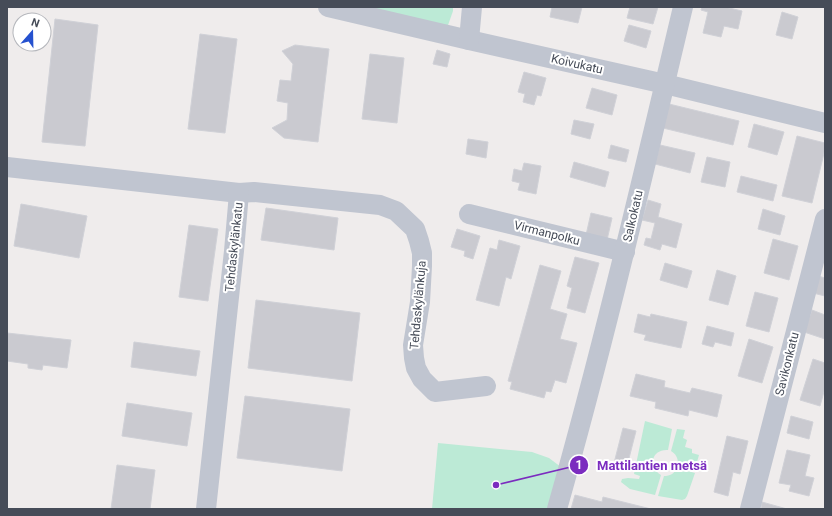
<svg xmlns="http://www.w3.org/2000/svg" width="832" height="516" font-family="Roboto,sans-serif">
<rect width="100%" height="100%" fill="#efecec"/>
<g fill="#bcead6">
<polygon points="367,7 453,7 453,11 447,28"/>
<path d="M645,421L672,429L668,450C651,449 648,467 661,475L655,495L630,489L621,482L622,479L628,478L639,479L640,476L634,474Z"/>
<path d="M677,429L685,430L683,438L687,440L685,447L692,449V453L699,455L695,469L678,464C678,458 676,454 671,451Z"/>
<polygon points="438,443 532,452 549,458 561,467 551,509 432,509"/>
<path d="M677,468L695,473L687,496L685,499L682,500L658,496L664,476C670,476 674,474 677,468Z"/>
</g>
<g fill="#cacad0" stroke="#d0d1d7">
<polygon points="552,7 582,7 578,23 550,17"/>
<polygon points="630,7 658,7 653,24 627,18"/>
<polygon points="702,7 725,7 742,11 738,29 724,26 721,37 703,33 708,12 701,10"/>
<polygon points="782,12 798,17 792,39 776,35"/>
<polygon points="55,19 98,25 85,146 42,142"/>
<polygon points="629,25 651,31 646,48 624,41"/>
<polygon points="200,34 237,39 225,133 188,129"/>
<polygon points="295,45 329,49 318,142 284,138 272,128 287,120 288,103 277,101 280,80 291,81 293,64 282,51"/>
<polygon points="437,50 450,54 447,67 433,64"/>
<polygon points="370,54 404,58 397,123 362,119"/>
<polygon points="524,72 546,78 541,96 537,95 534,105 523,102 525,94 518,92"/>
<polygon points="592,88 617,95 612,115 586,108"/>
<polygon points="669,104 739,121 733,145 663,128"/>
<polygon points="574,120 594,124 590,139 571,134"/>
<polygon points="754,124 784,132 777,155 748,147"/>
<polygon points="797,136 825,143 825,149 812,203 782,196"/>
<polygon points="468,139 488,142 486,158 466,154"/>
<polygon points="611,145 629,150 626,162 608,158"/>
<polygon points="660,145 695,153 690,173 655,164"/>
<polygon points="707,157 730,162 725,187 701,182"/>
<polygon points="574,162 609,172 605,187 570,177"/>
<polygon points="524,163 541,166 536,194 518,190 520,183 512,181 514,169 522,171"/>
<polygon points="741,176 777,185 773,201 737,192"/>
<polygon points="648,200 661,204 658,217 682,224 676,248 662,244 660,250 644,245 646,238 651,239 655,223 642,220"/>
<polygon points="21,204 87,216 79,258 14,246"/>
<polygon points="266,208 338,218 334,250 261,240"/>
<polygon points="763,209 785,216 780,235 758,229"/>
<polygon points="591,213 612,218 607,240 586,235"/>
<polygon points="189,225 218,229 208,301 179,297"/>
<polygon points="457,229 480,236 473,259 464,256 465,251 451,247"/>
<polygon points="773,239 798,246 789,280 764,273"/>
<polygon points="499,240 520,246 511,279 506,277 499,306 476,300 490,248 497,250"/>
<polygon points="575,257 599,263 585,313 567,308 572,288 567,286"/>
<polygon points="665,263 692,271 687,288 660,280"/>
<polygon points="540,265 561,271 550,309 567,314 560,339 577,343 566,383 555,380 551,392 546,391 544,398 510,389 512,382 508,381"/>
<polygon points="717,270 736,276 728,305 709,300"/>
<polygon points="818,276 825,278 825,296 813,293"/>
<polygon points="755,292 778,298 769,332 746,326"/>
<polygon points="256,300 360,313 352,381 248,368"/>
<polygon points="812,310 825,315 825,339 804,332"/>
<polygon points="638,314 650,317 651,314 687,322 681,348 644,340 646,335 634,332"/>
<polygon points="707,326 734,333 731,346 715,342 713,347 702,344"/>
<polygon points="7,333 71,340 67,368 43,365 42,370 28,368 28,364 7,361"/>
<polygon points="749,339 773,347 762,383 738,376"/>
<polygon points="134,342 200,351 196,376 131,367"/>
<polygon points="813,359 825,363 825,388 820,406 800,400"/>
<polygon points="636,374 665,381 664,387 690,393 692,388 722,395 717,417 689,410 688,416 655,408 656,402 630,396"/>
<polygon points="245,396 350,409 342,471 237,458"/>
<polygon points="127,403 192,413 187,446 122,436"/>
<polygon points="791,416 813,422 809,439 787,433"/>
<polygon points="623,428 636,431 626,470 613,467"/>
<polygon points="727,436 748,441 740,474 733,472 728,496 714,492"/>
<polygon points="787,450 810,455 805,476 814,478 809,496 789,491 791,485 779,483"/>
<polygon points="117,465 155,470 150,509 111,509"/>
<polygon points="575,495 602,502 603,497 651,509 571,509"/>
<polygon points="762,502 787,509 761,509"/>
</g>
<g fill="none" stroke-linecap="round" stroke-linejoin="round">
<g stroke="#c0c5d0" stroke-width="20">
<polyline points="328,7 469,40 665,84 825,123"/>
<polyline points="469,40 472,7"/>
<polyline points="7,167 239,193 254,192 380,205 396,211 415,229 419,241 422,253 422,266 420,302 413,345 414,358 416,368 422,379 435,392 486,386"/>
<polyline points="469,214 625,252"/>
<polyline points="206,509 234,251 239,193"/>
<path d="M557,509C604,343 643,175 683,7"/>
<polyline points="750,509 825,219"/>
</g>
</g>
<g text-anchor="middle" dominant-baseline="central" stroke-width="4" stroke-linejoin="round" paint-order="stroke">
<g font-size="12" fill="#464c58" stroke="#fff">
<text transform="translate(577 64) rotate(13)">Koivukatu</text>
<text transform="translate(633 216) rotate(-77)">Salkokatu</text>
<text transform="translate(547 233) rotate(14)">Virmanpolku</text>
<text transform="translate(234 247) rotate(-84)">Tehdaskylänkatu</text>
<text transform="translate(418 305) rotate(-85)">Tehdaskylänkuja</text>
<text transform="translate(787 364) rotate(-76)">Savikonkatu</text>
</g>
</g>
<path fill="none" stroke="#7b2cbf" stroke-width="1.5" d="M496 485L579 465"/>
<g fill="#7b2cbf" stroke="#fff" stroke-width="1.5">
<circle cx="496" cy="485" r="4"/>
<circle cx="579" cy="465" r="10"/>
</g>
<g font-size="12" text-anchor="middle" font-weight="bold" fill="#fff">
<text x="579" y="469">1</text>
</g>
<g font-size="13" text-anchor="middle" font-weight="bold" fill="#7b2cbf" stroke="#fff" stroke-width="4" stroke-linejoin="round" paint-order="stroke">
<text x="652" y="470">Mattilantien metsä</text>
</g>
<rect width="832" height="516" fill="none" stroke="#464c58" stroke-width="16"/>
<g transform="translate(32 32) rotate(20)"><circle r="19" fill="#ffffff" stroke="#b5b7bc"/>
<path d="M0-3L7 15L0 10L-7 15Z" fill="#2551cf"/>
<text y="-6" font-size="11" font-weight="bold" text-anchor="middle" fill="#464c58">N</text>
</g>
</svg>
